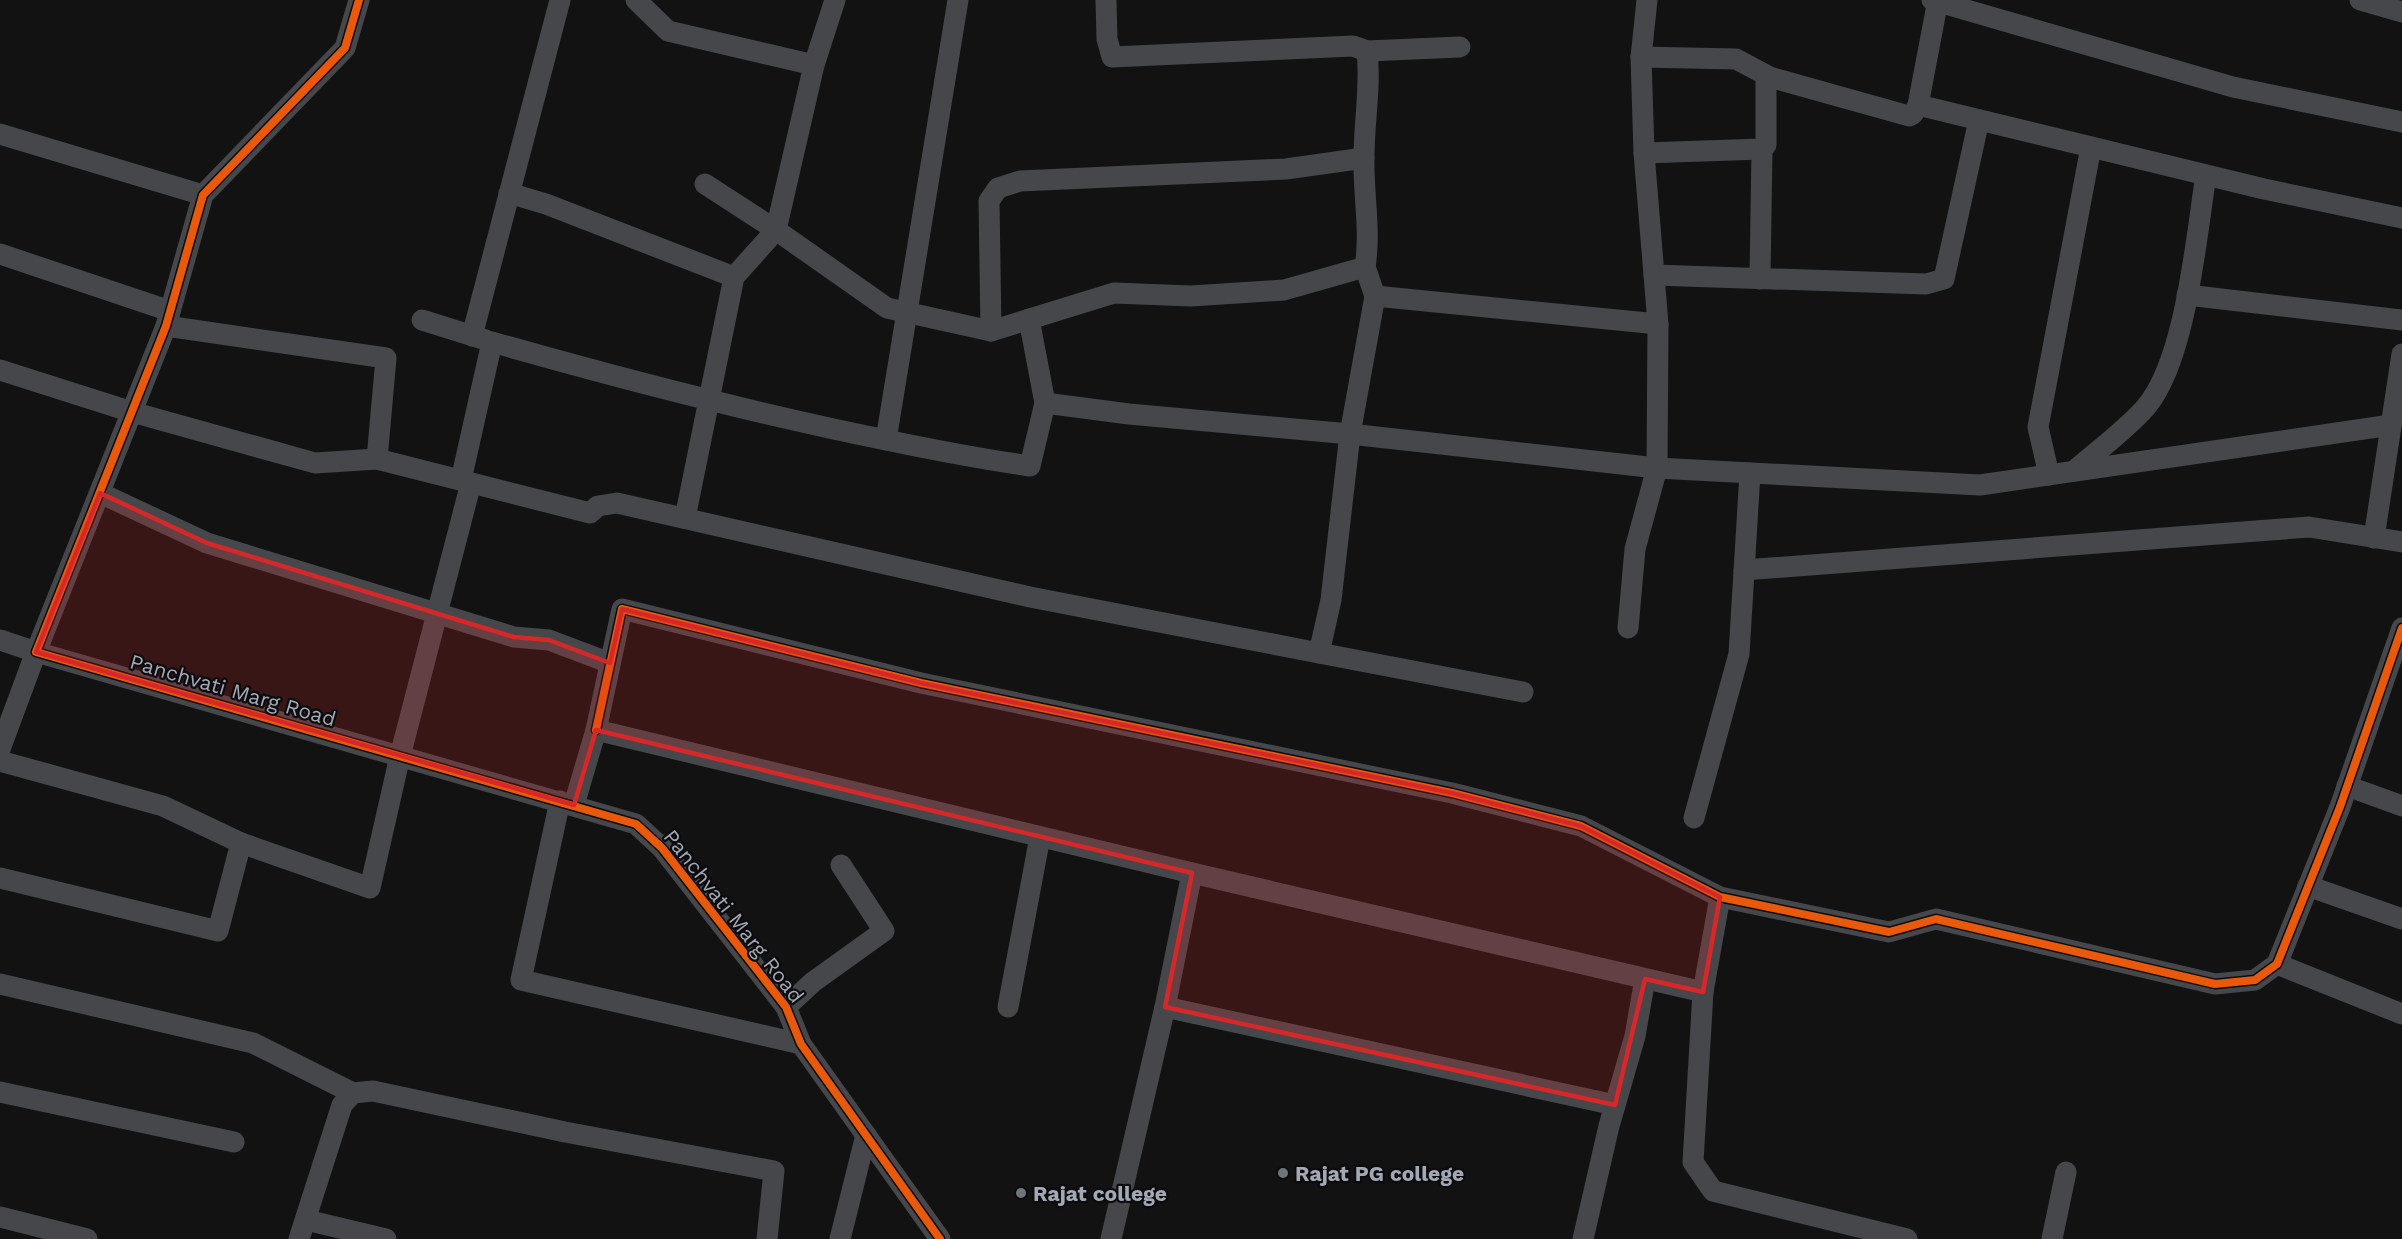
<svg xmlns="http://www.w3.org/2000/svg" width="2402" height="1239" font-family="'Work Sans',sans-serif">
<rect width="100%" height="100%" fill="#121212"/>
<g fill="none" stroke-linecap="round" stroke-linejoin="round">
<g stroke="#46474b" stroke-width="21">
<polyline points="359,0 345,48 203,195 166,326 36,652 636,824 662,848 786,1007 801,1044 940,1239"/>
<polyline points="636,0 668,31 814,65 835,0"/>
<polyline points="1106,0 1107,39 1112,57 1353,46 1367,51 1460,47"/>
<polyline points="1932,0 2233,87 2402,122"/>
<polyline points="2360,0 2402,12"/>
<polyline points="1641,57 1736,59 1768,76"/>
<polyline points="814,65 776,230 887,308 991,331 1114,293 1191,296 1284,290 1365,267 1375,296 1658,324 1644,153 1641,57 1647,0"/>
<polyline points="1918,105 2264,189 2402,218"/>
<polyline points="0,134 203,195"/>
<polyline points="1644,153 1762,149 1766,145 1766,76 1909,116 1913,114 1918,105 1938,0"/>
<polyline points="509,193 546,204 734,277"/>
<polyline points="0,254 170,311"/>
<path d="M1365,267C1371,230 1363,194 1364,157C1364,121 1371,87 1367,51"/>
<polyline points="1654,275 1926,284 1944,279 1979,120"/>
<polyline points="1760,279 1762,149"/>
<polyline points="2187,295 2402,320"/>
<polyline points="1375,296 1350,434 1331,600 1319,653 1523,692"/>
<polyline points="1029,319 1045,403"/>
<polyline points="422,320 486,340"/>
<polyline points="166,326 386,358 377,459 590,513 598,506 617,503 1030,597 1319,653"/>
<polyline points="991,331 989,201 998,188 1020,181 1286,169 1364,158"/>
<polyline points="472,336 560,0"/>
<polyline points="0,370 132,412 315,463 377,459"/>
<polyline points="886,440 958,0"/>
<path d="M2074,471C2096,452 2128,428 2146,407C2186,360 2196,238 2206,175"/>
<polyline points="2049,475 2038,427 2091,147"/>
<path d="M461,480L492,342C622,379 753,413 886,440C934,450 981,459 1030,466L1045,403L1129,414L1350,434L1657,468L1658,324"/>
<polyline points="100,493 207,543 514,637 549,640 610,663"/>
<polyline points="685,518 734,277 776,230 705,184"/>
<polyline points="2374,538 2402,354"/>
<polyline points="1744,570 2309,527 2402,542"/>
<polyline points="1628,628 1635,549 1657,468 1980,485 2391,425"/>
<polyline points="0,640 36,652 0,749"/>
<polyline points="596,730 622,609 921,683 1452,793 1581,826 1720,897 1889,932 1936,919 2215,984 2255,980 2277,964 2340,807 2402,628"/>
<polyline points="0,761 163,806 241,843 370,888 400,756 471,483"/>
<polyline points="2347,786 2402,806"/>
<polyline points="560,801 521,980 801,1044"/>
<polyline points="574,805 596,730 1192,873"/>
<polyline points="1694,818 1739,654 1750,473"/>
<polyline points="0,878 218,931 241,843"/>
<polyline points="2308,886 2402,919"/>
<polyline points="1720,897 1703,992 1693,1162 1713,1191 1907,1239"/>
<polyline points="2277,964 2402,1014"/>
<polyline points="0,984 253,1043 353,1093"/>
<polyline points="786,1007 813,982 884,931 841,865"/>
<polyline points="1008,1007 1040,837"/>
<polyline points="1165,1007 1192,873 1703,992"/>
<polyline points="0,1092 234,1142"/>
<polyline points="0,1217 87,1239"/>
<polyline points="306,1220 386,1239"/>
<polyline points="299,1239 342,1105 353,1093 373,1091 565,1132 774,1171 767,1239"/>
<polyline points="840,1239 866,1135"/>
<polyline points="1111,1239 1165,1007 1615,1105"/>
<polyline points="1583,1239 1609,1126 1635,1036 1645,979"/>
<polyline points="2052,1239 2066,1172"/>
</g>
<defs>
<g id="cycleway">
<polyline points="359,0 345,48 203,195 166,326 36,652 636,824 662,848 786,1007 801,1044 940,1239"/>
<polyline points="596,730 622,609 921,683 1452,793 1581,826 1720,897 1889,932 1936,919 2215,984 2255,980 2277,964 2340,807 2402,628"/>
</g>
</defs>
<use href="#cycleway" stroke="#0c0c0e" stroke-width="11"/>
<use href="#cycleway" stroke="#e8590c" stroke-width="8"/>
</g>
<path fill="#d62828" fill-opacity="0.2" stroke="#d62828" stroke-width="4.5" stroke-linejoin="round" d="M100,493L207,543L514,637L549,640L610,663L622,609L921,683L1452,793L1581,826L1720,897L1703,992L1645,979L1615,1105L1165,1007L1192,873L596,730L574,805L36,652Z"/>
<g fill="#70747b" stroke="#0c0c0e" stroke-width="2">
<circle cx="1283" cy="1173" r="6"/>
<circle cx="1021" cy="1193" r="6"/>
</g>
<g text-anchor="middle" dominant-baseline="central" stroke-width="4.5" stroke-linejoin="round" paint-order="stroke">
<g font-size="21" fill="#a2a8b4" stroke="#0c0c0e">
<text transform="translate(233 690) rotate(16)">Panchvati Marg Road</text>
<text transform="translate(734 916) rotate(52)">Panchvati Marg Road</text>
</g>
<g font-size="21" font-weight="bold" fill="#a2a8b4" stroke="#0c0c0e" text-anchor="start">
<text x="1295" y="1173">Rajat PG college</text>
<text x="1033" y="1193">Rajat college</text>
</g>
</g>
</svg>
